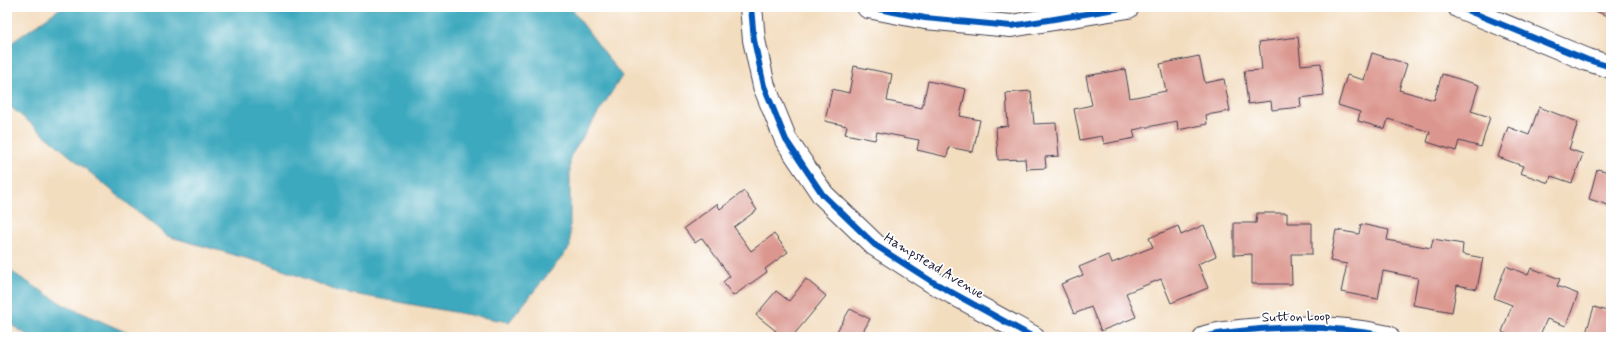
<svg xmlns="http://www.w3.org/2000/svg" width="1618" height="344" font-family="Mynerve,sans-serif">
<rect width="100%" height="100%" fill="#fff"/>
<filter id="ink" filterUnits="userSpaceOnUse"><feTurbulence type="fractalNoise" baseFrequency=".025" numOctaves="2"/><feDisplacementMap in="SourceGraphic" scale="8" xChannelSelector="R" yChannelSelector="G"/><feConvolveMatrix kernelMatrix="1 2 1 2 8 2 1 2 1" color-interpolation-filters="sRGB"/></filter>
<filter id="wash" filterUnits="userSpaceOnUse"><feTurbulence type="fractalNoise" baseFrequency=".012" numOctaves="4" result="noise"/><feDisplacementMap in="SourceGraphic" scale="16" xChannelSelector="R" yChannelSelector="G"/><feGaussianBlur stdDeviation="0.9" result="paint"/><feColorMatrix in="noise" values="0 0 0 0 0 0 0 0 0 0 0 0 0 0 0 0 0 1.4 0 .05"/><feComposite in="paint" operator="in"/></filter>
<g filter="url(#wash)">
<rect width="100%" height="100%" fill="#f3ddbf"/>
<g fill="#3ea9be" stroke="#30667c">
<polygon points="62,7 570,7 622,76 570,157 570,247 509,322 337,291 270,265 167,236 7,104 7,46"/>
<polygon points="7,269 64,305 137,337 30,337 7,322"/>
</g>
<g id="blocks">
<g fill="#db978f">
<polygon points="1596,7 1611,7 1611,17 1595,11"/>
<polygon points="1298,37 1301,65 1321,63 1324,95 1300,98 1301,107 1272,110 1271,101 1248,104 1244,71 1262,70 1259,42"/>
<polygon points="1372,53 1407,64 1399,90 1434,100 1442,74 1479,85 1471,111 1490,117 1481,147 1459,141 1456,151 1427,142 1430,132 1388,119 1385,129 1358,121 1360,112 1338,105 1347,75 1364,80"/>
<polygon points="1199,56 1205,83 1224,79 1230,111 1206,115 1207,124 1178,130 1177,121 1133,130 1135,138 1104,144 1102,136 1080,140 1074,109 1092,105 1086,76 1125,69 1130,98 1166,91 1160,64"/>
<polygon points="854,66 892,74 887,101 922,108 928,81 966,89 960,116 980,120 973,152 949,147 947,157 917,150 919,140 877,132 875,140 845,134 847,126 825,121 832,89 849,93"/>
<polygon points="1031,91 1034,124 1056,123 1059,156 1045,157 1046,168 1026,169 1025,159 998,160 996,127 1008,126 1006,93"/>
<polygon points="1539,107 1578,122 1569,149 1583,154 1572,183 1551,176 1549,183 1520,173 1523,166 1498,157 1508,127 1529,135"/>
<polygon points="1611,166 1611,206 1589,199 1597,169 1609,172"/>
<polygon points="744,191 757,210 734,227 751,251 774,234 788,252 765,269 767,272 733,296 723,282 730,276 702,238 695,243 684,228 717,204 720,209"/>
<polygon points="1257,213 1287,213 1287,223 1312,223 1312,254 1291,254 1292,284 1252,284 1252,254 1234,255 1234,223 1256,223"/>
<polygon points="1361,224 1389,230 1387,240 1431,248 1433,239 1463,244 1462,254 1483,258 1477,289 1457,285 1452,312 1413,305 1418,278 1383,271 1378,299 1341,292 1347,264 1330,261 1336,230 1359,234"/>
<polygon points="1204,225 1216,256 1198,264 1208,288 1171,303 1161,279 1126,293 1136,317 1101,331 1091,307 1074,314 1061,284 1083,275 1079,267 1108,255 1112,263 1153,247 1149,238 1178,226 1181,235"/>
<polygon points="1506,266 1528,275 1531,268 1560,279 1557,286 1578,294 1566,326 1547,319 1539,337 1513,337 1502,332 1512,305 1494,298"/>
<polygon points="806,279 826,296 792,337 771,337 776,331 756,315 776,291 789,301"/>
<polygon points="1594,307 1611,312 1611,337 1585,336"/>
<polygon points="850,309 870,319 860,337 831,337 833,332 836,333"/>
<polygon points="896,333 903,337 894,337"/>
</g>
</g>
</g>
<g filter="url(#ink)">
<use href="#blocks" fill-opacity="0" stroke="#413e4f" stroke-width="1"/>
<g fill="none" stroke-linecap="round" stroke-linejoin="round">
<defs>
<g id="minor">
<polyline points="751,7 754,40 764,86 786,140 823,195 875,245 931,281 1033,337"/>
<polyline points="868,7 925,18 1011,26 1128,7"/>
<polyline points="1459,7 1588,60 1611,67"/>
<path d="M1205,337C1223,332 1241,331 1260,329C1303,326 1346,327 1388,337"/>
</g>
</defs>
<use href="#minor" stroke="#413e4f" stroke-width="24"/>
<use href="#minor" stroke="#fff" stroke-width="22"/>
<defs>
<g id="cycleway">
<polyline points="751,7 754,40 764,86 786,140 823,195 875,245 931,281 1033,337"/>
<polyline points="868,7 925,18 1011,26 1128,7"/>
<polyline points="1459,7 1588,60 1611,67"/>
<path d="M1205,337C1223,332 1241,331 1260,329C1303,326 1346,327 1388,337"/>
</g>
</defs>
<use href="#cycleway" stroke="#fff" stroke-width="8"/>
<use href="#cycleway" stroke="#0057b8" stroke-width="6"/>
</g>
</g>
<g text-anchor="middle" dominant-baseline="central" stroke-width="3.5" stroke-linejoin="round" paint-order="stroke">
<g font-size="14" fill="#22223b" stroke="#fff">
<text transform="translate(934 266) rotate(31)">Hampstead Avenue</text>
<text transform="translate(1296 317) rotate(-1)">Sutton Loop</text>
</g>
</g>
<rect width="1618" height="344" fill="none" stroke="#fff" stroke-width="24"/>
</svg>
